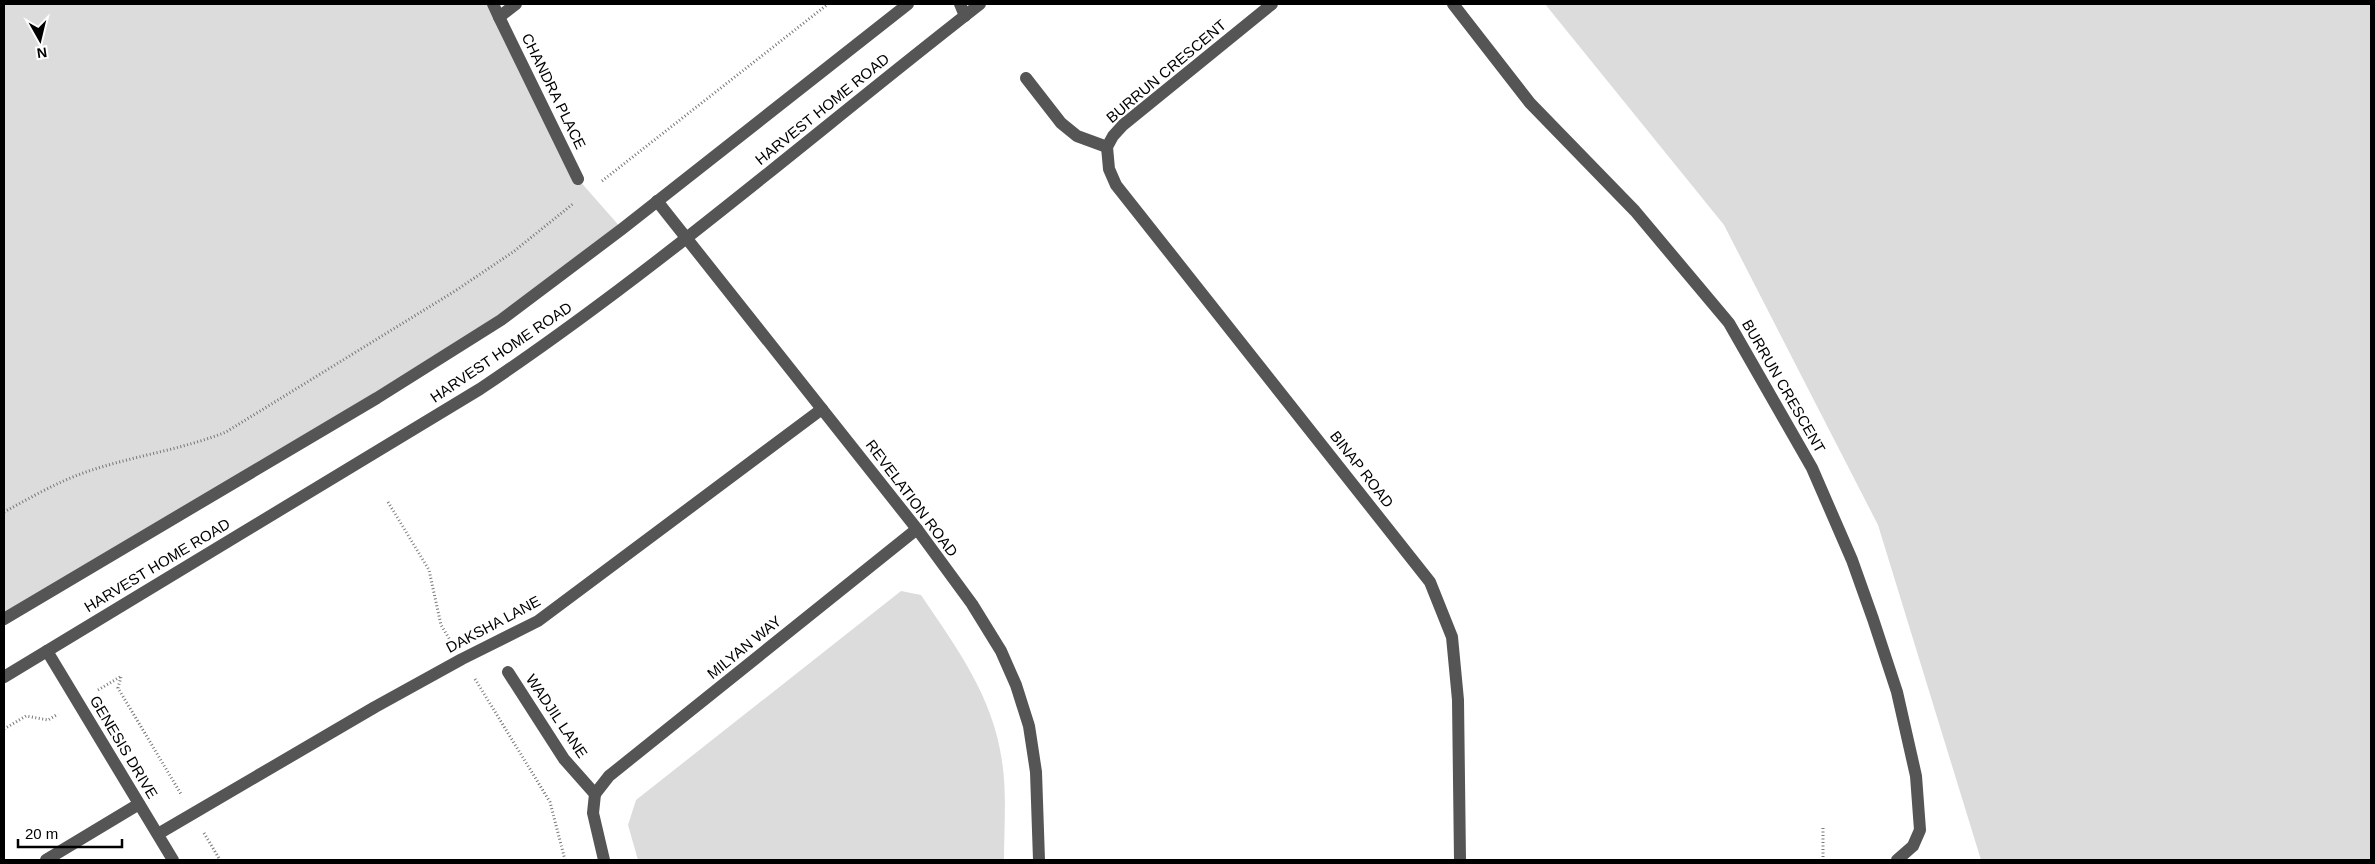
<svg xmlns="http://www.w3.org/2000/svg" width="2375" height="864" font-family="Helvetica,sans-serif">
<rect width="100%" height="100%" fill="#fff"/>
<g fill="#dcdcdc">
<polygon points="4,4 494,4 578,179 622,229 501,320 4,619"/>
<polygon points="1545,4 2371,4 2371,860 1981,860 1878,525 1724,225"/>
<path d="M901,591L921,595C956,647 993,696 1002,761C1007,793 1004,828 1004,860H638L628,825L636,800Z"/>
</g>
<g fill="none" stroke-linecap="round" stroke-linejoin="round">
<g stroke="#777" stroke-width="3" stroke-dasharray="1 2.5" stroke-linecap="butt">
<polyline points="602,181 828,4"/>
<polyline points="388,502 429,570 441,625 450,640"/>
<path d="M4,512C30,498 57,482 86,472C132,456 181,450 226,432L455,291L513,252L574,203"/>
<polyline points="121,677 118,688 181,794"/>
<polyline points="475,679 550,802 565,860"/>
<polyline points="98,690 120,677"/>
<polyline points="4,729 26,716 48,720 58,714"/>
<polyline points="1823,828 1823,860"/>
<polyline points="204,833 220,860"/>
</g>
<g stroke="#555" stroke-width="12">
<polyline points="493,4 499,17 516,4"/>
<polyline points="960,4 965,16"/>
<polyline points="1453,4 1530,103 1635,211 1729,323 1812,468 1852,560 1873,619 1897,692 1916,776 1920,830 1913,846 1897,860"/>
<polyline points="499,17 578,179"/>
<polyline points="1026,78 1061,123 1077,136 1107,147"/>
<polyline points="1107,147 1109,169 1116,185 1430,582 1452,637 1458,700 1460,860"/>
<polyline points="1107,147 1113,136 1123,125 1272,4"/>
<polyline points="657,201 917,529 972,604 1001,651 1016,685 1029,726 1036,772 1039,860"/>
<polyline points="4,619 377,398 501,320 622,229 908,4"/>
<polyline points="47,651 173,860"/>
<polyline points="508,672 564,759 595,794 593,813 604,860"/>
<path d="M4,677L480,389C655,272 814,133 980,4"/>
<polyline points="595,794 609,776 917,529"/>
<polyline points="158,834 375,707 462,659 538,621 822,409"/>
<polyline points="46,860 139,804"/>
</g>
</g>
<g text-anchor="middle" dominant-baseline="central" stroke-width="4" stroke-linejoin="round" paint-order="stroke">
<g font-size="15" fill="#000" stroke="#fff">
<text transform="translate(1166 71) rotate(-40)">BURRUN CRESCENT</text>
<text transform="translate(554 91) rotate(64)">CHANDRA PLACE</text>
<text transform="translate(822 109) rotate(-39)">HARVEST HOME ROAD</text>
<text transform="translate(501 352) rotate(-34)">HARVEST HOME ROAD</text>
<text transform="translate(1784 386) rotate(60)">BURRUN CRESCENT</text>
<text transform="translate(1362 469) rotate(52)">BINAP ROAD</text>
<text transform="translate(912 498) rotate(53)">REVELATION ROAD</text>
<text transform="translate(157 565) rotate(-31)">HARVEST HOME ROAD</text>
<text transform="translate(493 624) rotate(-28)">DAKSHA LANE</text>
<text transform="translate(744 647) rotate(-39)">MILYAN WAY</text>
<text transform="translate(557 716) rotate(56)">WADJIL LANE</text>
<text transform="translate(124 747) rotate(59)">GENESIS DRIVE</text>
</g>
</g>
<rect width="2375" height="864" fill="none" stroke="#000000" stroke-width="10"/>
<g transform="translate(40 40) rotate(172)" stroke="#ffffff" stroke-width="4" paint-order="stroke">
<path d="M0-4L9 19L0 12L-9 19Z" fill="#000000"/>
<text y="-8" font-size="14" font-weight="bold" text-anchor="middle" fill="#000000">N</text>
</g>
<path d="M18 839v8h104v-8" fill="none" stroke="#000000" stroke-width="2.5"/>
<text x="25" y="839" font-size="15" fill="#000000" stroke="#ffffff" stroke-width="4" paint-order="stroke">20 m</text>
</svg>
